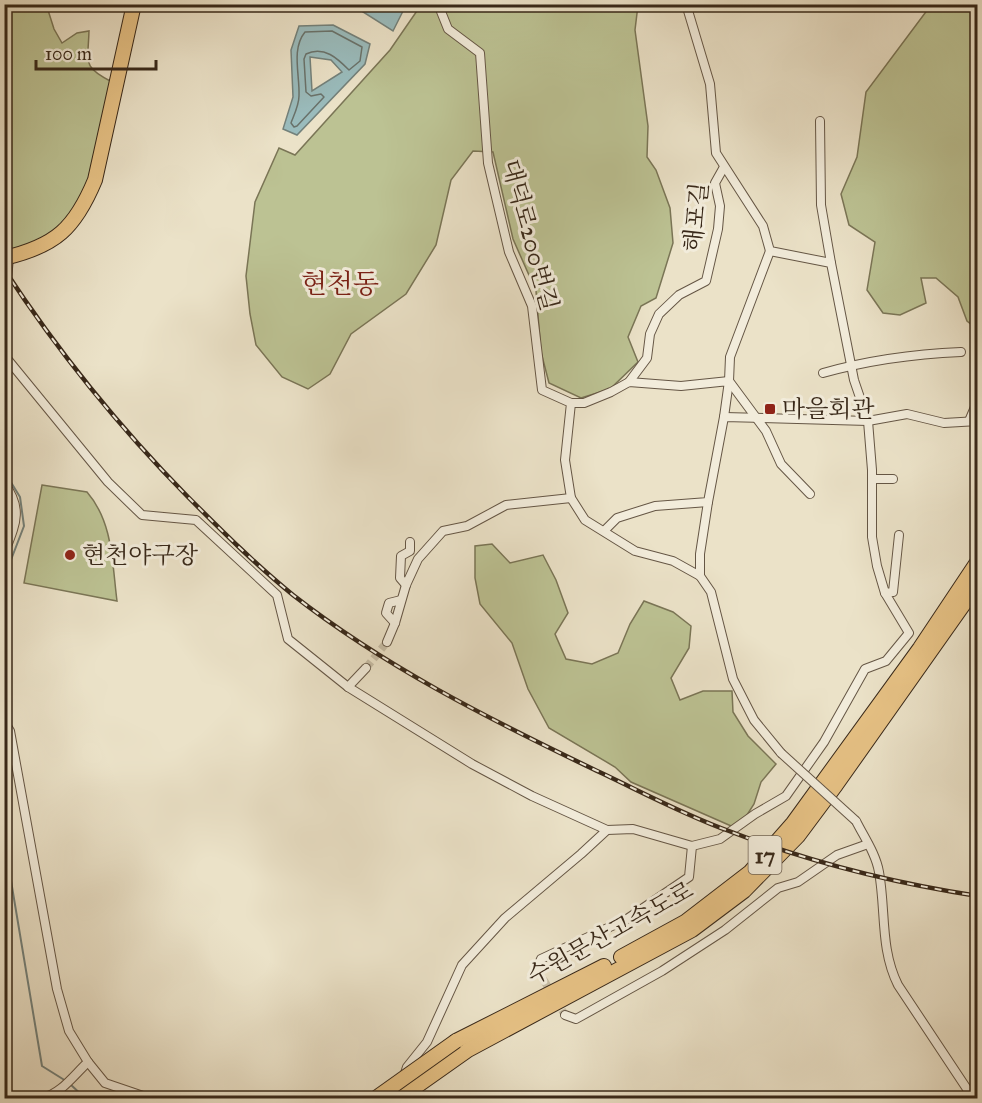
<svg xmlns="http://www.w3.org/2000/svg" width="982" height="1103" font-family="'IM FELL Great Primer','Noto Serif KR',serif">
<rect width="100%" height="100%" fill="#ebe2c8"/>
<filter id="stains"><feTurbulence type="fractalNoise" baseFrequency=".00333" numOctaves="4"/><feColorMatrix values="0 0 0 0 .2 0 0 0 0 .09 0 0 0 0 .02 0 0 0 .5 -.17"/></filter>
<radialGradient id="worn" r=".72"><stop offset=".6" stop-color="#630" stop-opacity="0"/><stop offset="1" stop-color="#630" stop-opacity=".3"/></radialGradient>
<g fill="#bcc293" stroke="#7a7556" stroke-width="1.5">
<path d="M4,5H52L47,7L54,29L62,43L77,33L89,31C88,63 82,67 112,82L84,196L75,211L42,243L4,254Z"/>
<polygon points="421,5 638,5 635,30 648,126 647,157 656,170 670,208 673,243 656,298 641,306 628,337 638,362 610,389 581,398 549,383 541,352 536,291 513,239 493,152 473,151 451,180 436,245 406,294 351,334 330,374 308,389 282,377 256,345 250,314 246,276 255,202 279,148 295,155 390,50"/>
<polygon points="931,5 977,5 977,329 967,321 958,297 936,278 921,278 926,303 900,315 883,313 867,290 875,242 849,225 841,194 857,157 866,92"/>
<path d="M42,485L87,492C113,522 112,562 117,601L24,583Z"/>
<polygon points="492,544 510,563 543,555 556,580 568,613 555,634 566,659 592,664 618,653 630,624 644,601 673,612 691,626 689,648 671,678 680,700 703,691 732,691 733,712 748,736 776,764 761,782 754,804 738,829 631,782 615,767 549,728 528,689 512,643 480,604 475,578 475,546"/>
</g>
<g fill="#9abcbd" stroke="#73817b" stroke-width="1.5" fill-rule="evenodd">
<polygon points="352,5 406,5 393,31"/>
<path d="M333,25L370,44L365,64L297,135L283,129L293,97L291,50L299,26ZM310,57L331,60L342,72L312,91Z"/>
</g>
<g fill="none" stroke-linecap="round" stroke-linejoin="round">
<path stroke="#69726b" stroke-width="1.5" d="M332,31L362,47L360,61L349,70C338,59 324,45 306,54L304,59L306,92L311,96L321,94L324,97L297,126L294,127L291,123C294,115 299,105 299,96C300,75 291,49 305,32Z"/>
<g stroke="#73817b" stroke-width="2">
<polyline points="4,471 20,497 24,526 4,578"/>
<polyline points="4,839 42,1066 66,1081"/>
<polyline points="70,1084 85,1098"/>
</g>
<g stroke="#c7bda5" stroke-width="8" stroke-dasharray="8 4" stroke-linecap="butt">
<polyline points="366,668 387,642"/>
<polyline points="537,969 565,1015"/>
</g>
<defs>
<g id="street">
<polyline points="438,4 448,29 480,53 488,163 509,252 532,306 542,390 571,403 565,460 571,498 585,520 635,551 673,561 700,576 711,592 733,679 754,720 781,753"/>
<polyline points="820,121 821,205 831,263"/>
<polyline points="770,251 730,357 729,381 766,431 781,464 810,494"/>
<polyline points="4,313 9,257"/>
<polyline points="4,355 108,482 142,515 196,520 277,595 288,639 348,687 472,764 532,796 607,830 581,854 505,918 462,965 427,1042 407,1067 397,1098"/>
<path d="M823,373C869,360 914,354 961,352"/>
<polyline points="629,382 647,358 650,334 659,314 679,295 706,281 718,229 720,206 715,183 724,167"/>
<polyline points="571,403 584,403 611,392 629,382 681,386 729,381 724,417"/>
<polyline points="969,421 978,400"/>
<polyline points="872,479 893,479"/>
<path d="M4,483C24,510 15,525 4,554"/>
<polyline points="604,531 617,518 655,506 708,502 724,417 868,421 907,414 944,423 978,421"/>
<polyline points="700,576 700,554 708,502"/>
<polyline points="406,585 400,578 401,556 410,551 410,542"/>
<polyline points="885,593 893,592 899,535"/>
<polyline points="395,623 386,613 389,603 401,600"/>
<polyline points="387,642 395,623 406,585 418,559 443,531 467,526 506,505 571,498"/>
<polyline points="348,687 366,668"/>
<polyline points="4,721 10,731 57,989 69,1031 88,1062 105,1083 149,1098"/>
<path d="M856,821C864,837 876,854 879,872C886,911 880,949 898,985L973,1098"/>
<polyline points="607,830 633,829 692,846 720,839 755,814 786,796 824,742 865,669 886,661 909,633 885,593 877,566 872,537 872,470 868,421 854,380 831,263 770,251 763,226 716,153 710,84 686,4"/>
<polyline points="537,969 541,959 627,919 689,877 692,846"/>
<polyline points="565,1015 576,1019 662,971 725,930 778,888 798,882 837,855 868,844"/>
<polyline points="16,1097 19,1098"/>
<path d="M42,1098C61,1094 74,1075 88,1062"/>
</g>
<g id="highway">
<path d="M4,258C56,246 75,228 95,180L134,4"/>
<polyline points="621,957 685,922 750,872 793,823 920,648 978,561"/>
<polyline points="456,1041 604,966"/>
<polyline points="4,1090 6,1098"/>
<polyline points="400,1098 468,1050 692,930 744,891 798,836 836,785 978,584"/>
</g>
</defs>
<use href="#street" stroke="#655645" stroke-width="10"/>
<use href="#highway" stroke="#382819" stroke-width="16"/>
<use href="#street" stroke="#f2ecdb" stroke-width="8"/>
<use href="#highway" stroke="#e6c184" stroke-width="14"/>
<defs>
<path id="rail" d="M4,269C59,353 118,426 188,497C222,531 256,565 293,595C384,666 489,719 593,769C638,790 682,814 729,831C809,862 893,883 978,896"/>
</defs>
<use href="#rail" stroke="#382819" stroke-width="4.5"/>
<use href="#rail" stroke="#f2ecdb" stroke-width="2" stroke-dasharray="7" stroke-linecap="butt"/>
<defs>
<polyline id="street-bridge" points="781,753 856,821"/>
<polyline id="highway-bridge" points="376,1098 456,1041"/>
</defs>
<use href="#street-bridge" stroke="#655645" stroke-width="10" stroke-linecap="butt"/>
<use href="#highway-bridge" stroke="#382819" stroke-width="16" stroke-linecap="butt"/>
<use href="#street-bridge" stroke="#f2ecdb" stroke-width="8"/>
<use href="#highway-bridge" stroke="#e6c184" stroke-width="14"/>
</g>
<g fill="#8f2418" stroke="#f2ecdb" stroke-width="2">
<rect x="764" y="403" width="12" height="12" rx="3"/>
<circle cx="70" cy="555" r="6"/>
</g>
<g text-anchor="middle" dominant-baseline="central" stroke-width="6" stroke-linejoin="round" paint-order="stroke">
<rect fill="#f2ecdb" stroke="#706353" stroke-width="1.5" x="748.5" y="836" width="33" height="38" rx="4.5"/>
<g font-size="22" font-weight="bold" fill="#382819">
<text x="765" y="855">17</text>
</g>
<g font-size="24" fill="#382819" stroke="#f2ecdb">
<text transform="translate(696 217) rotate(-84)">해포길</text>
<text transform="translate(530 235) rotate(75)">대덕로200번길</text>
<text transform="translate(610 933) rotate(-29)">수원문산고속도로</text>
</g>
<g font-size="24" fill="#382819" stroke="#f2ecdb" text-anchor="start">
<text x="782" y="409">마을회관</text>
<text x="82" y="555">현천야구장</text>
</g>
<g font-size="27" fill="#7a1f14" stroke="#f2ecdb">
<text x="340" y="283">현천동</text>
</g>
</g>
<rect width="982" height="1103" fill="none" stroke="#ebe2c8" stroke-width="24"/>
<rect x="6" y="6" width="970" height="1091" fill="none" stroke="#382819" stroke-width="3"/>
<rect x="12" y="12" width="958" height="1079" fill="none" stroke="#382819" stroke-width="1.5"/>
<path d="M36 60v9h120v-9" fill="none" stroke="#382819" stroke-width="3"/>
<text x="45" y="60" font-size="18" fill="#382819" stroke="#f2ecdb" stroke-width="4.5" paint-order="stroke">100 m</text>
<rect width="100%" height="100%" filter="url(#stains)"/>
<rect width="100%" height="100%" fill="url(#worn)"/>
</svg>
